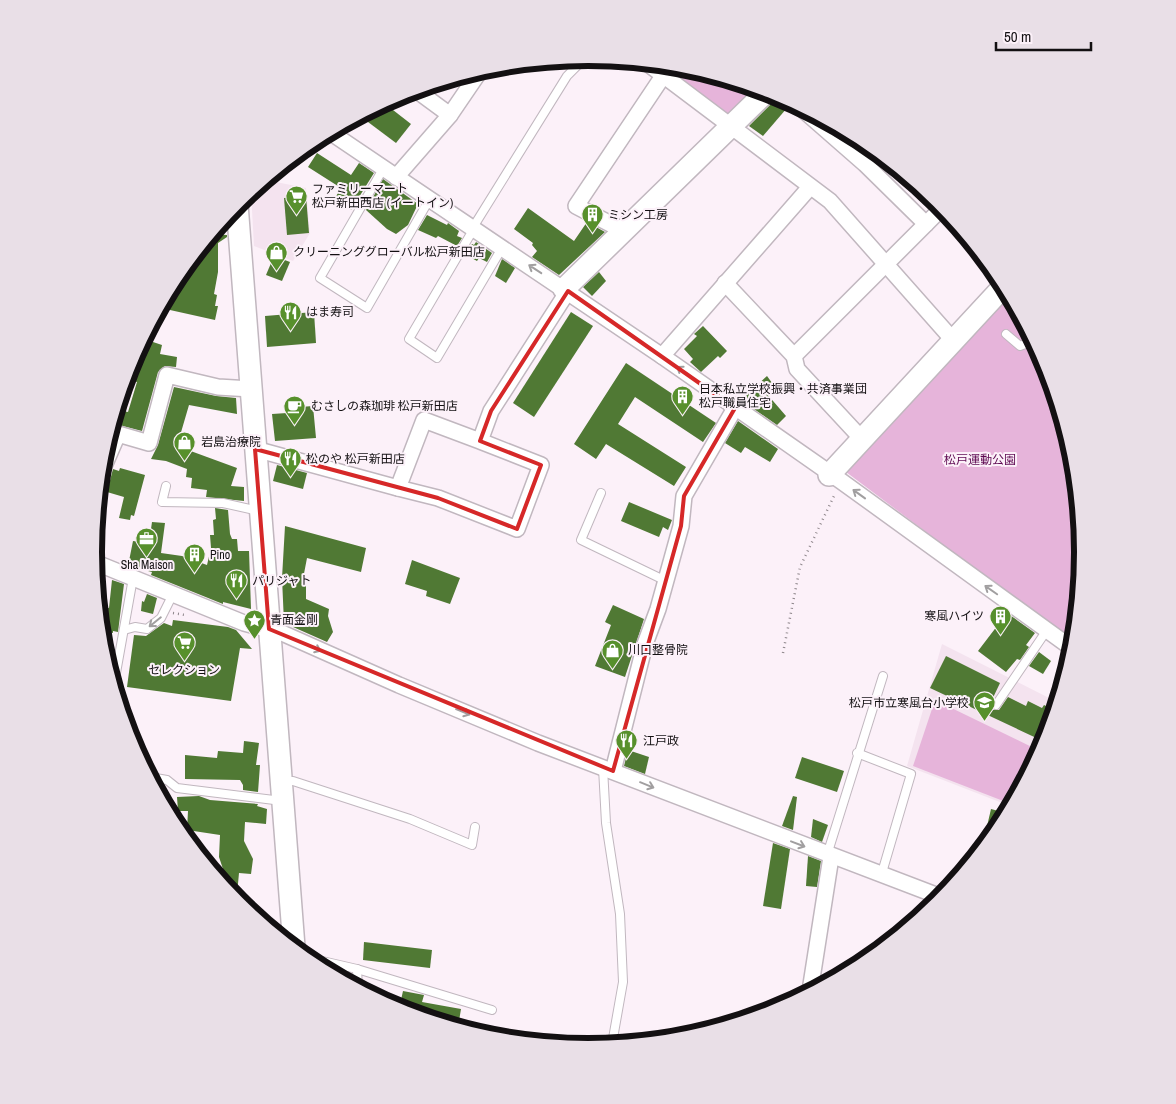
<svg xmlns="http://www.w3.org/2000/svg" width="1176" height="1104" font-family="'Archivo Narrow','Noto Sans JP',sans-serif">
<rect width="100%" height="100%" fill="#fcf1f9"/>
<g fill="#f4e3ef">
<polygon points="266,180 306,188 310,233 293,261 254,246 251,192"/>
<polygon points="942,644 1057,702 1045,741 1010,806 907,766"/>
</g>
<g fill="#e6b4da">
<polygon points="659,65 685,67 758,89 732,114 724,114"/>
<polygon points="1008,295 1045,363 1073,456 1082,552 1074,643 846,472"/>
<polygon points="935,700 1040,751 1011,804 913,766"/>
</g>
<g fill="#507934">
<polygon points="777,98 787,108 763,136 749,126"/>
<polygon points="384,103 411,124 396,143 360,116"/>
<polygon points="317,153 351,175 359,163 374,173 351,210 345,205 342,209 332,203 341,188 308,167"/>
<polygon points="383,179 418,204 408,225 396,234 387,229 366,210"/>
<polygon points="306,196 309,233 287,235 284,198"/>
<polygon points="528,208 574,241 587,222 605,232 559,275 532,257 537,251 532,245 533,243 514,229"/>
<polygon points="427,215 447,225 448,223 459,231 457,236 462,238 457,246 438,236 436,238 418,230"/>
<polygon points="212,234 227,235 227,237 218,243 218,272 214,294 217,295 215,306 218,306 215,320 170,310 170,289 177,277"/>
<polygon points="476,242 492,253 487,262 479,258 477,261 468,256 469,253 467,252 472,244 474,245"/>
<polygon points="274,256 290,262 282,281 266,275"/>
<polygon points="502,259 515,268 506,283 495,276"/>
<polygon points="599,272 606,281 592,296 583,287"/>
<polygon points="314,312 316,343 267,347 265,316"/>
<polygon points="571,312 593,326 534,417 513,403"/>
<polygon points="703,326 727,351 720,358 718,356 701,372 690,362 693,359 684,349 697,336 694,334"/>
<polygon points="144,339 162,345 160,354 177,357 176,367 165,366 158,372 142,431 119,425 123,411 128,412 137,382 132,381"/>
<polygon points="626,363 716,423 703,442 635,397 618,424 686,467 674,486 606,444 596,459 574,444"/>
<polygon points="767,376 775,387 767,394 786,416 777,425 741,400"/>
<polygon points="174,387 216,396 236,398 237,414 189,405 177,446 237,468 231,486 244,487 244,501 206,497 207,490 191,488 192,478 186,477 187,469 166,461 151,459 158,445"/>
<polygon points="313,406 316,438 275,441 272,414 287,413 287,408"/>
<polygon points="738,421 778,449 770,462 745,447 741,453 725,443"/>
<polygon points="277,465 307,473 303,489 273,481"/>
<polygon points="120,468 145,475 134,516 131,515 130,520 119,518 124,497 107,492 113,469 119,471"/>
<polygon points="629,502 672,520 668,530 663,527 659,537 621,521"/>
<polygon points="215,508 228,510 230,534 232,539 237,539 238,551 249,551 251,609 223,602 223,604 151,575 152,572 128,566 133,541 149,543 152,522 165,523 161,553 182,556 207,565 211,548 210,535 214,535 213,520 216,519"/>
<polygon points="285,526 366,548 361,572 307,558 302,584 306,585 306,599 329,609 328,616 333,632 327,642 284,623 282,578"/>
<polygon points="412,560 460,578 450,604 426,596 427,591 405,584"/>
<polygon points="112,580 124,584 118,632 113,631 113,633 101,631 99,607 109,608"/>
<polygon points="147,594 157,598 153,614 141,611 142,601 144,602"/>
<polygon points="613,605 644,619 625,677 595,666 611,625 605,622"/>
<polygon points="1007,613 1035,633 1026,645 1029,647 1020,660 1017,659 1006,672 978,651"/>
<polygon points="173,620 228,627 236,630 252,649 240,648 231,701 127,687 134,635 146,636 164,623 172,626"/>
<polygon points="1039,652 1051,661 1043,674 1029,666"/>
<polygon points="946,656 1000,683 990,704 993,710 999,710 1008,697 1026,706 1028,701 1042,708 1044,705 1054,710 1045,742 930,688"/>
<polygon points="244,741 259,743 256,765 260,765 258,792 243,790 243,785 240,780 185,779 185,755 217,758 218,751 243,753"/>
<polygon points="628,750 649,757 645,774 624,766"/>
<polygon points="802,757 844,771 837,792 795,778"/>
<polygon points="199,796 210,800 258,804 257,806 267,809 266,824 245,822 244,841 253,859 251,874 239,873 237,894 249,896 247,909 216,874 225,875 219,857 220,835 187,830 188,811 178,811 177,797"/>
<polygon points="793,796 797,797 793,830 782,826"/>
<polygon points="991,809 1006,813 999,827 982,848"/>
<polygon points="813,819 828,825 822,842 811,837"/>
<polygon points="773,843 790,849 781,909 763,906"/>
<polygon points="808,856 821,861 817,887 806,886"/>
<polygon points="364,942 432,950 430,968 363,960"/>
<polygon points="403,991 424,995 422,1002 461,1009 458,1027 399,1009"/>
</g>
<g fill="none" stroke-linecap="round" stroke-linejoin="round">
<defs>
<g id="lane">
<polyline points="383,169 320,278 367,308 429,200"/>
<polyline points="472,229 567,76 585,58"/>
<polyline points="473,230 409,339 437,358 502,248"/>
<polyline points="1006,334 1020,346 1033,341"/>
<polyline points="166,486 162,502 223,503 259,511"/>
<polyline points="601,493 581,540 666,581"/>
<polyline points="124,630 135,627 147,629 161,618 173,594"/>
<polyline points="114,684 133,578"/>
<polyline points="996,705 1047,630"/>
<polyline points="857,753 911,774 881,876"/>
<polyline points="603,768 606,823 620,914 623,982 612,1044"/>
<polyline points="150,777 167,780 177,788 282,801"/>
<polyline points="283,781 293,781 410,819 472,845 475,827"/>
<polyline points="827,855 883,676"/>
<polyline points="305,957 357,969 492,1010"/>
<polyline points="357,969 358,987"/>
</g>
<g id="street">
<polyline points="647,63 830,201 953,340"/>
<polyline points="416,90 450,115"/>
<polyline points="801,108 865,164 926,224"/>
<polyline points="330,132 662,356 841,481 1073,649"/>
<polyline points="396,177 450,115 480,71"/>
<polyline points="624,231 576,206 663,76"/>
<polyline points="725,283 794,356 797,369 861,438"/>
<polyline points="662,356 810,187"/>
<polyline points="794,356 942,208"/>
<polyline points="480,441 541,465 517,529 438,498 398,488 424,420 480,441 491,411 568,291"/>
<polyline points="255,449 398,488"/>
<polyline points="101,473 118,434 149,443 167,375 218,387 251,389"/>
<polyline points="94,562 244,623 282,633 399,685 538,743 941,897"/>
<polyline points="613,771 645,644 658,609 681,526 684,496 735,408"/>
<polyline points="810,991 831,857"/>
</g>
<g id="secondary">
<polyline points="237,204 294,947"/>
<polyline points="564,289 766,92"/>
<polyline points="829,475 1004,286"/>
</g>
</defs>
<use href="#lane" stroke="#c1b7bf" stroke-width="10"/>
<use href="#street" stroke="#c1b7bf" stroke-width="18"/>
<use href="#secondary" stroke="#c1b7bf" stroke-width="24"/>
<g stroke="#8e868b" stroke-width="2.5" stroke-dasharray="1 4" stroke-linecap="butt">
<polyline points="173,613 185,615"/>
<polyline points="783,653 800,567 835,494"/>
</g>
<use href="#lane" stroke="#fff" stroke-width="8"/>
<use href="#street" stroke="#fff" stroke-width="15"/>
<use href="#secondary" stroke="#fff" stroke-width="21"/>
</g>
<defs><path id="oneway-shaft" d="M-6 0H5M1.5-3L5.5 0L1.5 3" fill="none" stroke-width="1.6" stroke-linecap="round" stroke-linejoin="round" transform="scale(1.25)"/></defs>
<g stroke="#a19fa0">
<use href="#oneway-shaft" transform="translate(535 269) rotate(-147)"/>
<use href="#oneway-shaft" transform="translate(683 371) rotate(-145)"/>
<use href="#oneway-shaft" transform="translate(859 494) rotate(-144)"/>
<use href="#oneway-shaft" transform="translate(991 590) rotate(-145)"/>
<use href="#oneway-shaft" transform="translate(155 622) rotate(141)"/>
<use href="#oneway-shaft" transform="translate(314 648) rotate(24)"/>
<use href="#oneway-shaft" transform="translate(463 712) rotate(22)"/>
<use href="#oneway-shaft" transform="translate(647 785) rotate(22)"/>
<use href="#oneway-shaft" transform="translate(798 844) rotate(21)"/>
</g>
<path fill="none" stroke="#d62828" stroke-width="4" stroke-linejoin="round" d="M568,291L735,408L684,496L681,526L613,771L269,629L255,449L438,498L517,529L541,465L480,441L491,411Z"/>
<defs>
<symbol id="supermarket-pin" viewBox="-11 -11 22 30"><path d="M0 17L-7.5 6A9.5 9.5 0 1 1 7.5 6Z" fill="#57902c" stroke="#fcf1f9"/><path d="M-6-5.5h2.5l.6 2H6L4.5 2H-2.5L-4.4-4H-6ZM-1.5 3.2a1.3 1.3 0 1 0 .1 0ZM3 3.2a1.3 1.3 0 1 0 .1 0Z" fill="#fff"/></symbol>
<symbol id="building-pin" viewBox="-11 -11 22 30"><path d="M0 17L-7.5 6A9.5 9.5 0 1 1 7.5 6Z" fill="#57902c" stroke="#fcf1f9"/><path d="M-4-6H4V6H1V3H-1V6H-4ZM-2.5-4.3h1.7v1.8h-1.7ZM.8-4.3h1.7v1.8H.8ZM-2.5-1h1.7V.8h-1.7ZM.8-1h1.7V.8H.8Z" fill="#fff"/></symbol>
<symbol id="shop-pin" viewBox="-11 -11 22 30"><path d="M0 17L-7.5 6A9.5 9.5 0 1 1 7.5 6Z" fill="#57902c" stroke="#fcf1f9"/><path d="M-5-2.5h2.3a2.7 3.5 0 0 1 5.4 0H5L5.5 6h-11ZM-1.5-2.5h3a1.5 2.3 0 0 0-3 0Z" fill="#fff"/></symbol>
<symbol id="restaurant-pin" viewBox="-11 -11 22 30"><path d="M0 17L-7.5 6A9.5 9.5 0 1 1 7.5 6Z" fill="#57902c" stroke="#fcf1f9"/><path d="M-5-6h1v4h1v-4h1v4h1v-4h1v5L-1.5 .5V6h-2V.5L-5-1ZM5-6V6H3V1.5H1.5Q1.5-4 5-6Z" fill="#fff"/></symbol>
<symbol id="cafe-pin" viewBox="-11 -11 22 30"><path d="M0 17L-7.5 6A9.5 9.5 0 1 1 7.5 6Z" fill="#57902c" stroke="#fcf1f9"/><path d="M-5.5-4.5H6V0H3Q3 3.5 0 3.5H-2.5Q-5.5 3.5-5.5 0ZM3-3.2v2h1.7v-2ZM-6 4.5H4V6H-6Z" fill="#fff"/></symbol>
<symbol id="office-pin" viewBox="-11 -11 22 30"><path d="M0 17L-7.5 6A9.5 9.5 0 1 1 7.5 6Z" fill="#57902c" stroke="#fcf1f9"/><path d="M-6-3h4V-5.5h4V-3h4V5H-6ZM-1-4.5V-3h2v-1.5ZM-6 0V1H6V0Z" fill="#fff"/></symbol>
<symbol id="sight-pin" viewBox="-11 -11 22 30"><path d="M0 17L-7.5 6A9.5 9.5 0 1 1 7.5 6Z" fill="#57902c" stroke="#fcf1f9"/><path d="M0-6L1.8-2.2L6-1.7L2.9 1.2L3.7 5.4L0 3.3L-3.7 5.4L-2.9 1.2L-6-1.7L-1.8-2.2Z" fill="#fff"/></symbol>
<symbol id="school-pin" viewBox="-11 -11 22 30"><path d="M0 17L-7.5 6A9.5 9.5 0 1 1 7.5 6Z" fill="#57902c" stroke="#fcf1f9"/><path d="M0-5L7-2L0 1L-7-2ZM-4 1L0 2.5L4 1V4Q0 6-4 4Z" fill="#fff"/></symbol>
</defs>
<g fill-rule="evenodd">
<use href="#supermarket-pin" x="284" y="184" width="25" height="34"/>
<use href="#building-pin" x="580" y="202" width="25" height="34"/>
<use href="#shop-pin" x="264" y="240" width="25" height="34"/>
<use href="#restaurant-pin" x="278" y="300" width="25" height="34"/>
<use href="#building-pin" x="670" y="384" width="25" height="34"/>
<use href="#cafe-pin" x="282" y="394" width="25" height="34"/>
<use href="#shop-pin" x="172" y="430" width="25" height="34"/>
<use href="#restaurant-pin" x="278" y="446" width="25" height="34"/>
<use href="#office-pin" x="134" y="526" width="25" height="34"/>
<use href="#building-pin" x="182" y="542" width="25" height="34"/>
<use href="#restaurant-pin" x="224" y="568" width="25" height="34"/>
<use href="#building-pin" x="988" y="604" width="25" height="34"/>
<use href="#sight-pin" x="242" y="608" width="25" height="34"/>
<use href="#supermarket-pin" x="172" y="630" width="25" height="34"/>
<use href="#shop-pin" x="600" y="638" width="25" height="34"/>
<use href="#school-pin" x="972" y="690" width="25" height="34"/>
<use href="#restaurant-pin" x="614" y="728" width="25" height="34"/>
</g>
<g text-anchor="middle" dominant-baseline="central" stroke-width="4" stroke-linejoin="round" paint-order="stroke">
<g font-size="12" fill="#131012" stroke="#fcf1f9" text-anchor="start">
<text x="312" y="189">ファミリーマート<tspan x="312" dy="14">松戸新田西店 (イートイン)</tspan></text>
<text x="608" y="215">ミシン工房</text>
<text x="293" y="252">クリーニンググローバル松戸新田店</text>
<text x="306" y="312">はま寿司</text>
<text x="699" y="389">日本私立学校振興・共済事業団<tspan x="699" dy="14">松戸職員住宅</tspan></text>
<text x="311" y="406">むさしの森珈琲 松戸新田店</text>
<text x="201" y="442">岩島治療院</text>
<text x="306" y="459">松のや 松戸新田店</text>
<text x="210" y="555">Pino</text>
<text x="147" y="565" text-anchor="middle">Sha Maison</text>
<text x="252" y="581">パリジャト</text>
<text x="984" y="616" text-anchor="end">寒風ハイツ</text>
<text x="270" y="620">青面金剛</text>
<text x="628" y="650">川口整骨院</text>
<text x="184" y="670" text-anchor="middle">セレクション</text>
<text x="969" y="703" text-anchor="end">松戸市立寒風台小学校</text>
<text x="643" y="741">江戸政</text>
</g>
<g font-size="12" fill="#5e0a52" stroke="#fcf1f9">
<text x="980" y="460">松戸運動公園</text>
</g>
</g>
<path d="M0 0H1176V1104H0ZM102 552a486 486 0 1 1 972 0a486 486 0 1 1-972 0Z" fill="#e9dfe7" fill-rule="evenodd"/>
<path fill="none" stroke="#131012" stroke-width="6" d="M102 552a486 486 0 1 1 972 0a486 486 0 1 1-972 0Z"/>
<path d="M996 42v8h95v-8" fill="none" stroke="#131012" stroke-width="2.5"/>
<text x="1004" y="42" font-size="15" fill="#131012" stroke="#fcf1f9" stroke-width="4" paint-order="stroke">50 m</text>
</svg>
